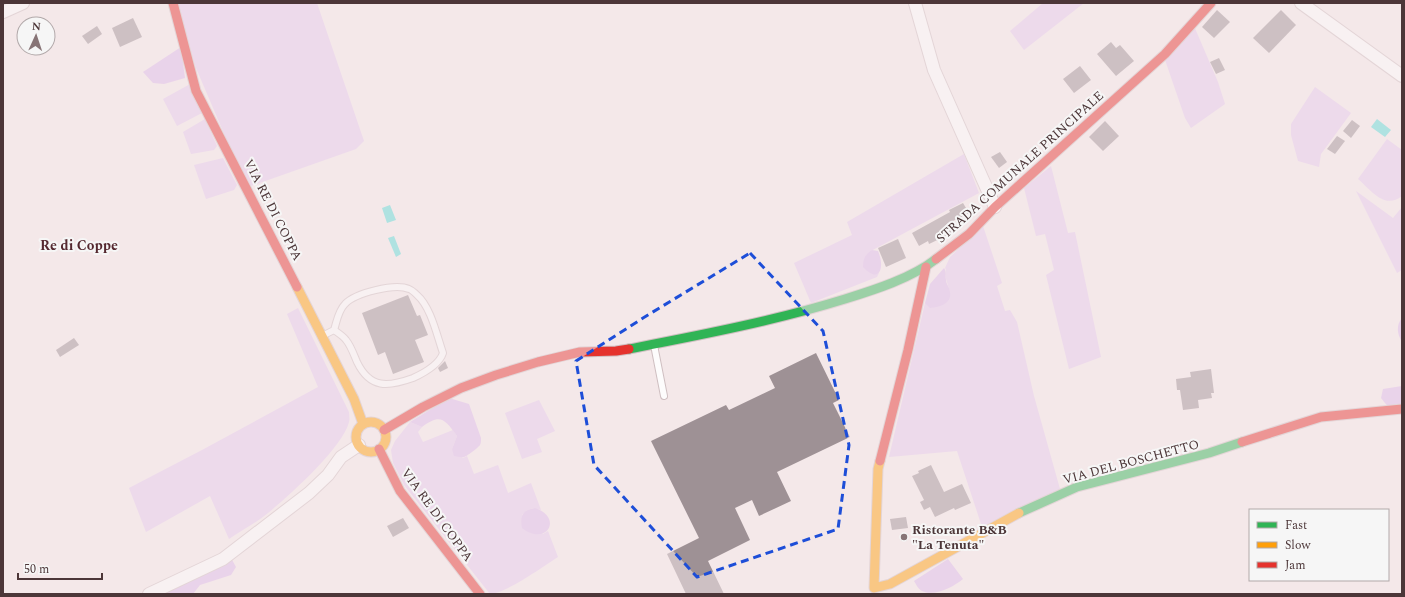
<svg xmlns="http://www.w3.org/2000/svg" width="1405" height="597" font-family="Spectral,serif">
<rect width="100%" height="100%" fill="#f4e8e9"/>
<g fill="#e4caee">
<polygon points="177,3 317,3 364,141 356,149 251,186 231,150 196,68"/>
<polygon points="1043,3 1084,3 1024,50 1010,31"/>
<polygon points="1194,26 1218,82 1225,104 1191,128 1185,118 1164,57"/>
<polygon points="192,83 202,113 177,126 163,99"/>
<polygon points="1315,87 1351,113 1321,154 1319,167 1298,161 1291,135 1291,124"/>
<polygon points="205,119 217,146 214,150 191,154 183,132"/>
<path d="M1387,139L1402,150V196C1384,210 1371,190 1358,179Z"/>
<polygon points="964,154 979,193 869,252 866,255 876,274 879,273 877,277 811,303 794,263 852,235 847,222"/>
<polygon points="223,158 237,185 234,190 206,199 194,165"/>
<polygon points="1051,166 1068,233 1075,232 1101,357 1069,369 1046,275 1054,270 1045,234 1036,236 1024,188"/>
<polygon points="1356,191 1393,218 1402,207 1402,270 1397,273"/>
<polygon points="983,226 1002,283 997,286 1005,311 1010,310 1017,322 1034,396 1060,489 982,527 957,451 889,457 925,303 950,292 946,279 946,270 945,268 950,257"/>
<path d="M298,308L349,412C349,415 350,419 349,422C343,447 289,496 268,513C256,523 242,530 229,539L210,496L146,532L129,488L202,450L318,387L287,314Z"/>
<polygon points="539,400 555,431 537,439 542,452 522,459 505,413"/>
<path d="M410,422L422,427L418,432L423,442L453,430L457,436L452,449L463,458L467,456L474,474L498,465L508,493L531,483L541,510C532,507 528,508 522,515L543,534L548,531L558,557C544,566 505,594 490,594L404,485L393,463L391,450L395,441Z"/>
</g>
<g fill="#dcbaea">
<polygon points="181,47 185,78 164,84 153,83 143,72"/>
<path d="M872,250L878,251C885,267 880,285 863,267C863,259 865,254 872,250Z"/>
<path d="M944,268C947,272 945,275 946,280C946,284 950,288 950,292C952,304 939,307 930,308L925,303L930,284Z"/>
<path d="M1402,318V342C1397,334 1396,325 1402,318Z"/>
<polygon points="1402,386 1402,410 1389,408 1381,398 1383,389"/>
<path d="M449,398L469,404L481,438C481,441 481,443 480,445C479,447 466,457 464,457C461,458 457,456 454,456L452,449L457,436C444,418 440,414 422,427L410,422Z"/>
<path d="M535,508C564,518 546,547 522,528C520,516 522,510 535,508Z"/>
<polygon points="231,558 236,567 231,575 200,585 193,594 156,594"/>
<path d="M948,559L963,579C953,587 935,597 922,591C918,589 916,584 914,581Z"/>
</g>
<g fill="#5cdbd7">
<polygon points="1377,119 1391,130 1385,137 1371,127"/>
<polygon points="390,205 396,220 387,223 382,208"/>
<polygon points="394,236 401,254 396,257 388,238"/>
</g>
<g fill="#9e9195">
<polygon points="1217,10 1230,22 1214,38 1202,27"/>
<polygon points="1281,10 1296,25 1269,53 1253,38"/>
<polygon points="133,18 142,37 120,47 112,28"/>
<polygon points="97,26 102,34 88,44 82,36"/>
<polygon points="1111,42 1116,48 1120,45 1134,61 1116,76 1097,54"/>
<polygon points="1219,58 1225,70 1216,74 1210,62"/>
<polygon points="1080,66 1091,80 1074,93 1063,79"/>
<polygon points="1352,120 1360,126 1351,138 1343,131"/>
<polygon points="1105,121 1119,136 1103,151 1089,137"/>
<polygon points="1337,136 1345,141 1335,154 1327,149"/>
<polygon points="1000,152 1007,162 999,168 991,157"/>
<polygon points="963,203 969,213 947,224 952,233 929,244 928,241 919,246 912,233 950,212 949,210"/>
<polygon points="898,239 906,258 886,267 878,248"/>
<polygon points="408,295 417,316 420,315 428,335 415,340 424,362 393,374 385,352 378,355 362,313"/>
<polygon points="74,338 79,345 60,357 56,350"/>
<polygon points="816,353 839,400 833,403 850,437 777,472 791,501 759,516 752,500 735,508 750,540 708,561 724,594 686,594 667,554 699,538 651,441 726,405 729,410 775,388 769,376"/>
<polygon points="445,361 448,368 440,372 438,368"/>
<polygon points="1211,369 1214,393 1211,393 1212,398 1198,400 1199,408 1183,410 1180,390 1177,390 1176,379 1191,377 1190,372"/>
<polygon points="931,465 944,492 962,484 971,503 955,510 954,508 935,517 930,507 924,510 920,502 924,500 912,476 919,473 918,471"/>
<polygon points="906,517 908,528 892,530 890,519"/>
<polygon points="403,518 409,528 393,537 387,526"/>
</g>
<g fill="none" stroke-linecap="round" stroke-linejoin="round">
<defs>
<g id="lane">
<path d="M322,336L334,330C337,321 338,311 345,304C355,293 395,283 409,289C412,290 415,293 417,295C431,307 437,336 443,353C439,365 424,373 413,378C388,387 370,389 357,362C354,355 351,346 346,340C343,336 338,333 334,330"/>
<polyline points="654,345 664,396"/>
</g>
<g id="street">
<polyline points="915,3 934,70 995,207"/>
<polyline points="1301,3 1402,76"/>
<polyline points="3,12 23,3"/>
<polyline points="149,594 223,559 309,493 328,475 341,457 359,445"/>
</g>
<g id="fast">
<path d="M629,349C701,335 774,321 845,299C874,290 912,278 936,259"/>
<polyline points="1019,513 1077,487 1209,453 1242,442"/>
</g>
<g id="slow">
<polyline points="297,287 354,399 363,424"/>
<circle cx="371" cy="437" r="15"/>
<polyline points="880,461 878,469 874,588 890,584 1019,513"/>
</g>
<g id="jam">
<polyline points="173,3 196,91 297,287"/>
<polyline points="936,259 969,234 995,207 1165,54 1211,3"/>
<polyline points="384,430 423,407 461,388 496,375 538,362 580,352 616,351 629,349"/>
<polyline points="1242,442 1321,417 1402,409"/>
<polyline points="379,449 400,491 480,594"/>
<polyline points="880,461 908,350 926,267"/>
</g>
</defs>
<use href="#lane" stroke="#cfbfc1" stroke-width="8"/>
<use href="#street" stroke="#cfbfc1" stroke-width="14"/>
<use href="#fast" stroke="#cfbfc1" stroke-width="11"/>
<use href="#slow" stroke="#cfbfc1" stroke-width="11"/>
<use href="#jam" stroke="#cfbfc1" stroke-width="11"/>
<use href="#lane" stroke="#fdfcfc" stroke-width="6"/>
<use href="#street" stroke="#fdfcfc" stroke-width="12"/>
<use href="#fast" stroke="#30b455" stroke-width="9"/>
<use href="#slow" stroke="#ff9f0a" stroke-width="9"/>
<use href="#jam" stroke="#e5322d" stroke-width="9"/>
</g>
<path d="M0 0H1405V597H0ZM750,253L823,331L849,445L838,529L697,577L594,465L576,361L643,318Z" fill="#f4e8e9" fill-opacity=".55" fill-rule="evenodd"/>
<path fill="none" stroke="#1d4ed8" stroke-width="3" stroke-dasharray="8 5" stroke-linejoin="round" d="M750,253L823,331L849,445L838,529L697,577L594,465L576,361L643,318Z"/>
<circle fill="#877476" stroke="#f6f6f6" stroke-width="1.5" cx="904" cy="537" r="4"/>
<g text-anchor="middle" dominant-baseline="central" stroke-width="4" stroke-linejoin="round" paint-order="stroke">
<g font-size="13" fill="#4c3638" stroke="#f6f6f6">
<text transform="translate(1020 167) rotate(-42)">STRADA COMUNALE PRINCIPALE</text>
<text transform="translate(273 210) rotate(63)">VIA RE DI COPPA</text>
<text transform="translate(1131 462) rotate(-15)">VIA DEL BOSCHETTO</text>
<text transform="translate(437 515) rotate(54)">VIA RE DI COPPA</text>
</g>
<g font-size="13" font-weight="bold" fill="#4c3638" stroke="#f6f6f6" text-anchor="start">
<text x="912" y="530">Ristorante B&amp;B<tspan x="912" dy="15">"La Tenuta"</tspan></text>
</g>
<g font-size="14" font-weight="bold" fill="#552930" stroke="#f6f6f6">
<text x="79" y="245">Re di Coppe</text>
</g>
</g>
<rect width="1405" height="597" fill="none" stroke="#4c3638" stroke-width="8"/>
<rect x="1249" y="509" width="140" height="72" fill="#f6f6f6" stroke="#b2a9aa"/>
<rect x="1257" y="522" width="20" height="6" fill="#30b455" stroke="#b2a9aa"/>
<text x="1285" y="529" font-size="12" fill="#4c3638">Fast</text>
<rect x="1257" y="542" width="20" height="6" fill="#ff9f0a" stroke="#b2a9aa"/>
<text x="1285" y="549" font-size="12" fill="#4c3638">Slow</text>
<rect x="1257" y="562" width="20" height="6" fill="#e5322d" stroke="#b2a9aa"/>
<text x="1285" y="569" font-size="12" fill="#4c3638">Jam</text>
<g transform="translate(36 36) rotate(3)"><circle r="19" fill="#f6f6f6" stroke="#b2a9aa"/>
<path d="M0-3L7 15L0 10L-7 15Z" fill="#877476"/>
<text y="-6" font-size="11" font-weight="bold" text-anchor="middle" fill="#4c3638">N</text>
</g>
<path d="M18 573v6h84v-6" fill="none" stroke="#4c3638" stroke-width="2"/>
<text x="24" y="573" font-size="12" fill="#4c3638" stroke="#f6f6f6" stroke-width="3" paint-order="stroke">50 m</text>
</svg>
